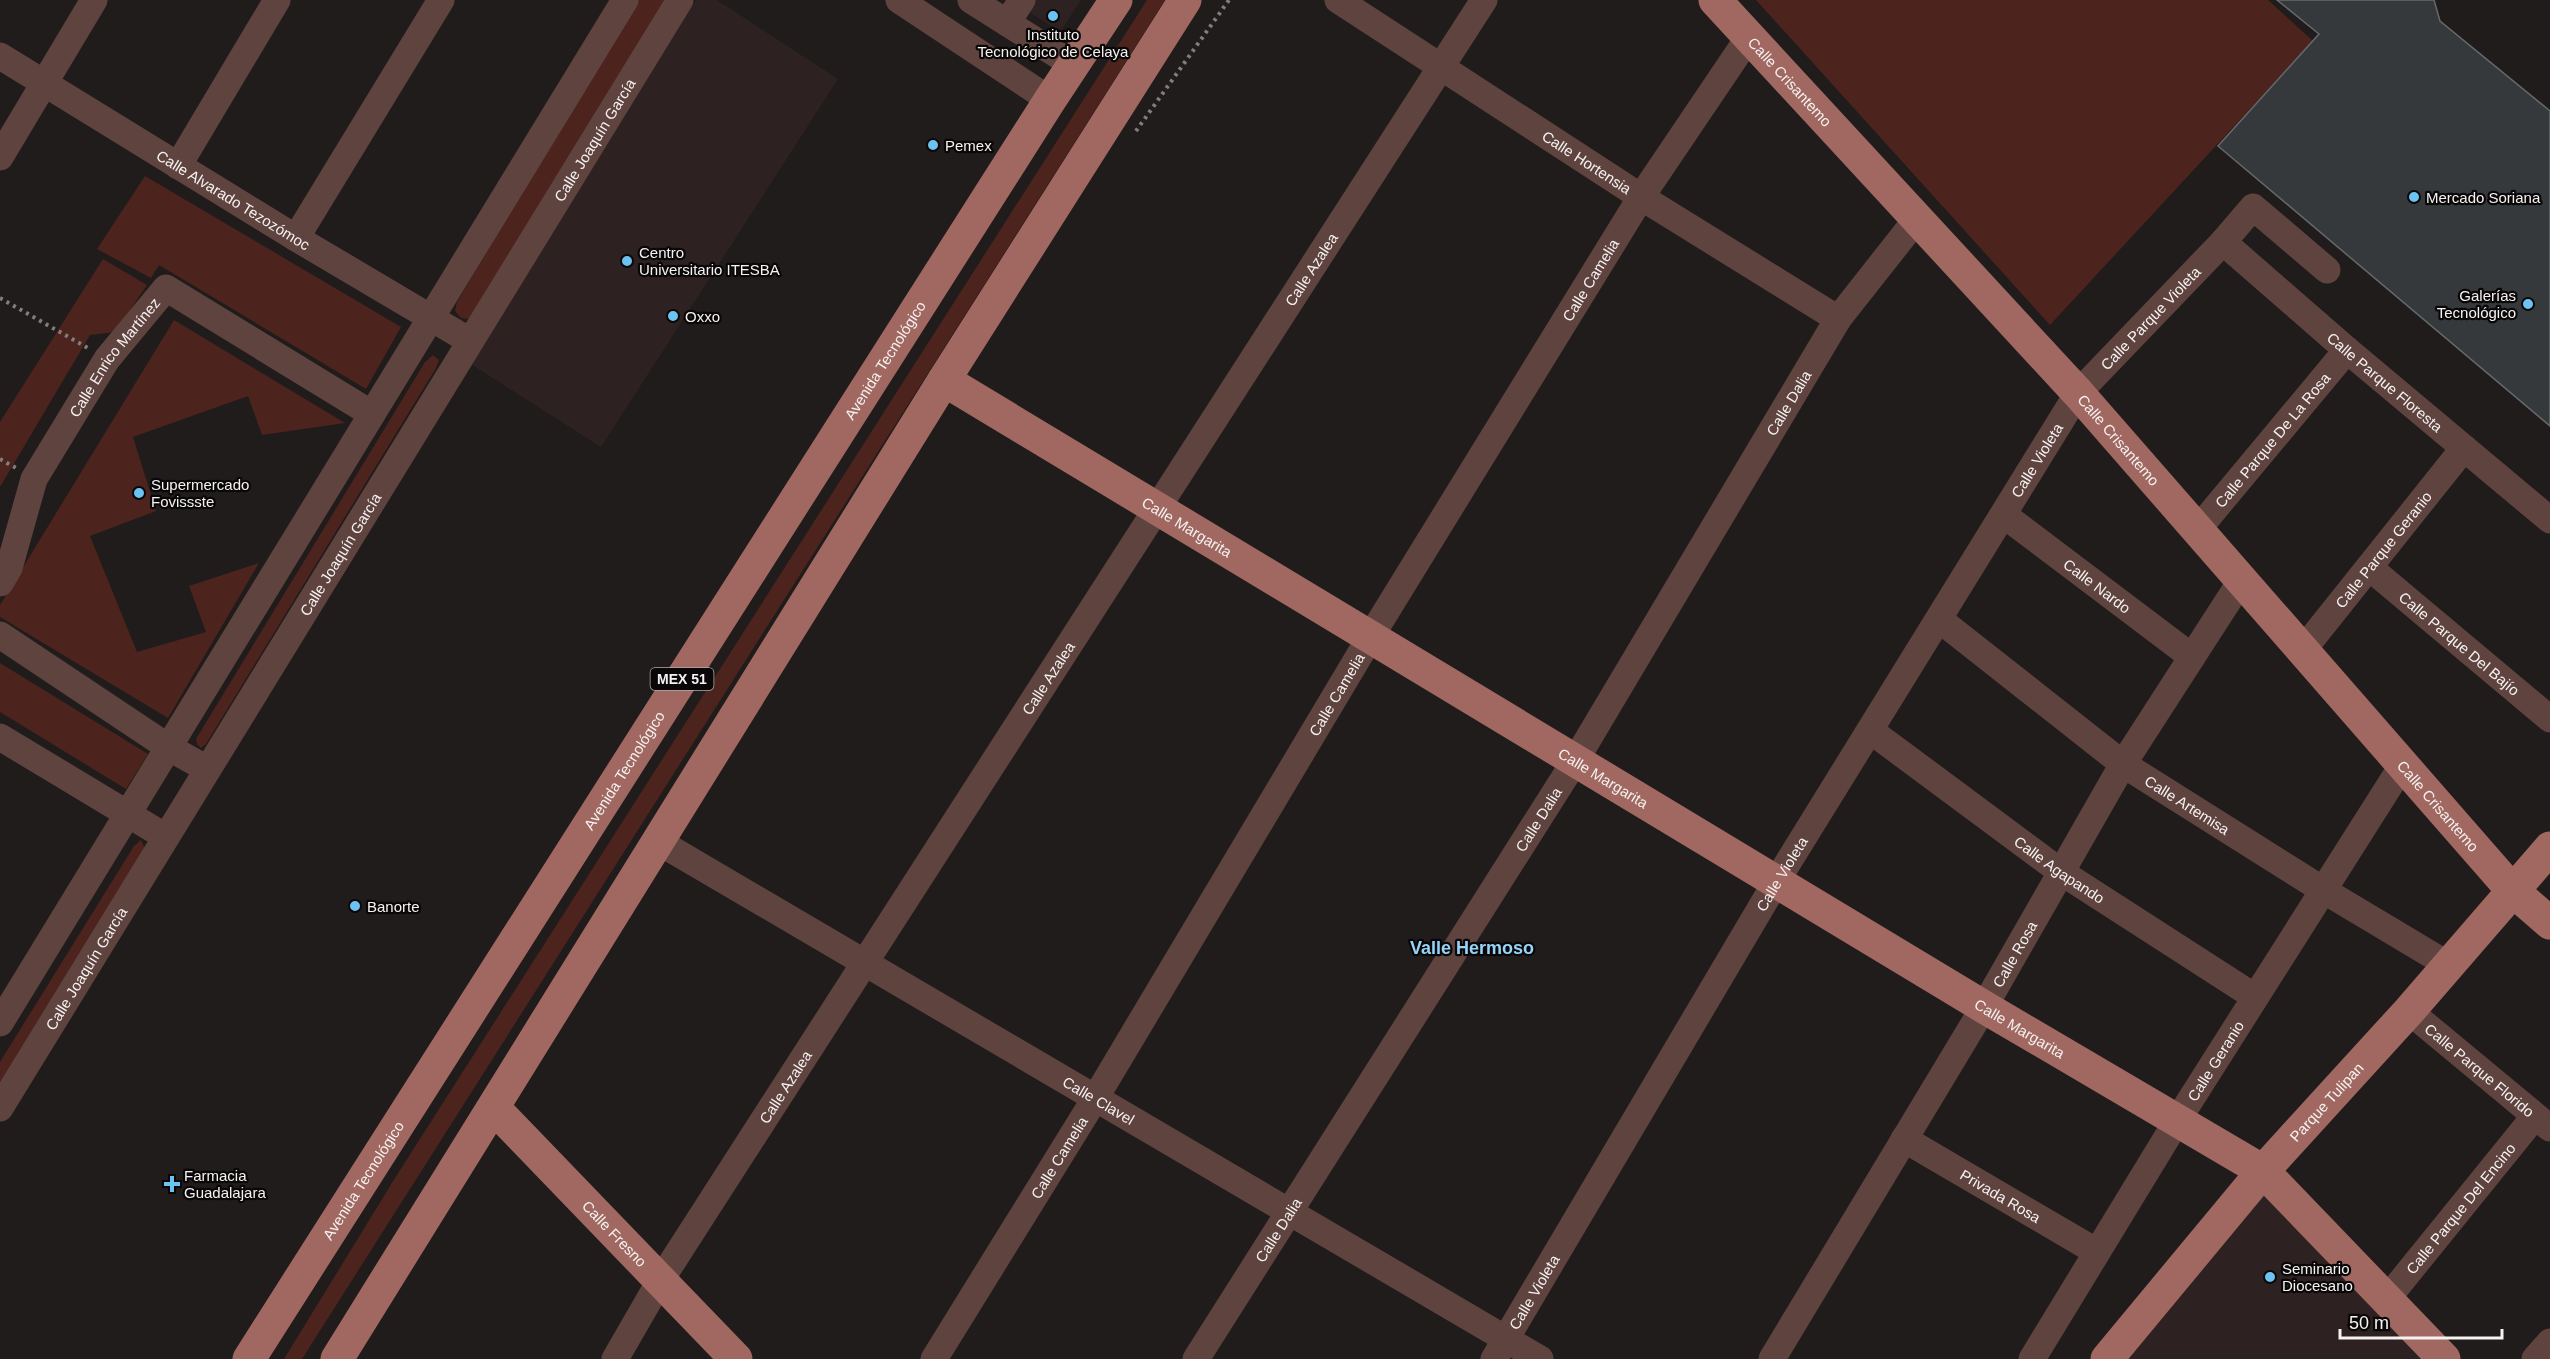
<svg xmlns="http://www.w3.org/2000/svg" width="2550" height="1359" font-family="Helvetica,sans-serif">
<rect width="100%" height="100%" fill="#201c1b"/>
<g fill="#2d2221">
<polygon points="696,0 717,0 838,79 601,447 469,363"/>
<polygon points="1011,0 1081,0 1060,32"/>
<polygon points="2265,1194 2428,1359 2122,1359"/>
</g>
<g fill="#4d231e">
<polygon points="637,0 668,0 473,313 468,319 461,318 455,311 457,302"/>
<polygon points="1147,0 1165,0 302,1359 284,1359 395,1178"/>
<polygon points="1756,0 2268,0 2313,41 2050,325"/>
<polygon points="145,176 401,327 366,389 159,265 151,278 97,249"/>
<polygon points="103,259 147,285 115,332 90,335 0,487 0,422"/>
<polygon points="174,320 345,423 262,435 248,396 133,437 156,511 90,536 137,652 206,632 189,586 259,563 168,718 0,617 0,605"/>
<polygon points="433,355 439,360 436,368 206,744 201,748 197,744 196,739 425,362"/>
<polygon points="0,663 148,754 126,789 0,712"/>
<polygon points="141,840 145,849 0,1086 0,1062 134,846"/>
</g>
<polygon fill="#36393c" stroke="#65696b" stroke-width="1.5" points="2277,0 2434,0 2440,21 2550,111 2550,426 2218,146 2319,34"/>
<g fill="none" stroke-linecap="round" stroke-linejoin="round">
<g stroke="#827e7d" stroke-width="4" stroke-dasharray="3 4.5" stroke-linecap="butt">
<polyline points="1136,131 1229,0"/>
<polyline points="0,298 88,348"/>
<polyline points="0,459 16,468"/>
</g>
<g stroke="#5f433f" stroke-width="27">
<polyline points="899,0 1050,100"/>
<polyline points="971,0 1072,64"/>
<path id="s1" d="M1338,0L1641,197L1838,319"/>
<polyline points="1007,23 1022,0"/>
<path id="s2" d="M0,56L296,238L470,341"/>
<polyline points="0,157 94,0"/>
<polyline points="178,166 277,0"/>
<polyline points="296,238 441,0"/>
<path id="s3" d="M2223,242L2347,350L2550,520"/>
<path id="s4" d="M2004,515L2192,657"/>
<path id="s5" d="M2198,529L2347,350"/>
<path id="s6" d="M2370,568L2550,719"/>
<path id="s7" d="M0,583L9,568L34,479L107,359L166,288L372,414"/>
<path id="s8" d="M1940,620L2123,764L2323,890L2450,966"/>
<polyline points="0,635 168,747 207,769"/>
<path id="s9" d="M2302,651L2464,448"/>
<path id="s10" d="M1871,731L2061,872L2255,997"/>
<polyline points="0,737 166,837"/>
<path id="s11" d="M659,842L1540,1359"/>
<path id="s12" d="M2409,1011L2550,1128"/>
<polyline points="0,1023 625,0"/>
<path id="s13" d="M0,1108L680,0"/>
<path id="s14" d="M1904,1139L2097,1252"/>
<path id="s15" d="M2386,1300L2535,1116"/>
<path id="s16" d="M615,1359L660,1281L1484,0"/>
<path id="s17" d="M934,1359L1096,1097L1371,636L1641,197L1749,37"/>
<path id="s18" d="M1196,1359L1575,761L1838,319L1916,220"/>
<path id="s19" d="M1494,1359L1776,882L2078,393L2223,242L2253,207L2327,270"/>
<path id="s20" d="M1772,1359L1984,1007L2123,764L2241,581"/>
<path id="s21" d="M2032,1359L2177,1121L2402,766"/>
<polyline points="2535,1359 2550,1342"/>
</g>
<g stroke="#a06860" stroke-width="33">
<path id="s22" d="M1715,0L2078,393L2512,890L2550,923"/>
<path id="s23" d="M944,380L1984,1007L2263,1171L2444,1359"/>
<path id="s24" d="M494,1108L736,1359"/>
<path id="s25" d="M249,1359L1050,100L1116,0"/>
<polyline points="337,1359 944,380 1185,0"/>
<path id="s26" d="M2107,1359L2263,1171L2409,1011L2550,848"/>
</g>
</g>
<g fill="#6cc3f2" stroke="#090707" stroke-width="2">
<circle cx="1053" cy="16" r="6"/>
<circle cx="933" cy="145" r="6"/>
<circle cx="2414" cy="197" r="6"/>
<circle cx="627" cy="261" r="6"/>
<circle cx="2528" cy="304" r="6"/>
<circle cx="673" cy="316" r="6"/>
<circle cx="139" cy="493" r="6"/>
<circle cx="355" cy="906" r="6"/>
<path d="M169 1175h6v6h6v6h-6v6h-6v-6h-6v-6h6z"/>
<circle cx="2270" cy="1277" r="6"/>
</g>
<g text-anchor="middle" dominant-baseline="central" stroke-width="4.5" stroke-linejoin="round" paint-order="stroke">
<rect fill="#090707" stroke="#aeacab" stroke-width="1.5" x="650.5" y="668" width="63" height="22" rx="4.5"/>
<g font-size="14" font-weight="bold" fill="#f5f2f1">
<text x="682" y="679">MEX 51</text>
</g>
<g font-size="15" fill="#f5f2f1" stroke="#090707" text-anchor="start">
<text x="1053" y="34" text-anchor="middle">Instituto<tspan x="1053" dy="17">Tecnológico de Celaya</tspan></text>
<text x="945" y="145">Pemex</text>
<text x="2426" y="197">Mercado Soriana</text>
<text x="639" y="252">Centro<tspan x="639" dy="17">Universitario ITESBA</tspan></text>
<text x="2516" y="295" text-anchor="end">Galerías<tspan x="2516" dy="17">Tecnológico</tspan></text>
<text x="685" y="316">Oxxo</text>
<text x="151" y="484">Supermercado<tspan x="151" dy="17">Fovissste</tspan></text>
<text x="367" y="906">Banorte</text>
<text x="184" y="1175">Farmacia<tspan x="184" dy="17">Guadalajara</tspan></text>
<text x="2282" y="1268">Seminario<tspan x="2282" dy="17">Diocesano</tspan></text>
</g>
<g font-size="15" fill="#f5f2f1" stroke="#090707">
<text stroke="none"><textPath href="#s22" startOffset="111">Calle Crisantemo</textPath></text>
<text stroke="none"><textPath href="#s13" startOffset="1136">Calle Joaquín García</textPath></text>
<text stroke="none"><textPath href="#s1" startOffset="297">Calle Hortensia</textPath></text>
<text stroke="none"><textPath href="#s2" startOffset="274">Calle Alvarado Tezozómoc</textPath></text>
<text stroke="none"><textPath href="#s16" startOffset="1293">Calle Azalea</textPath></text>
<text stroke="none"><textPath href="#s17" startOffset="1263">Calle Camelia</textPath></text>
<text stroke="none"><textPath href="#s19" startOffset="1233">Calle Parque Violeta</textPath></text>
<text stroke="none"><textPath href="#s7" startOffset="256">Calle Enrico Martínez</textPath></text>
<text stroke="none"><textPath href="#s25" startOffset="1184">Avenida Tecnológico</textPath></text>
<text stroke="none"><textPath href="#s3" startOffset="214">Calle Parque Floresta</textPath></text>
<text stroke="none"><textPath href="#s18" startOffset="1125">Calle Dalia</textPath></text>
<text stroke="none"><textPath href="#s22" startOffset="597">Calle Crisantemo</textPath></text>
<text stroke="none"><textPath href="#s5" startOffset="116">Calle Parque De La Rosa</textPath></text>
<text stroke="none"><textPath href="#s19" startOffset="1050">Calle Violeta</textPath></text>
<text stroke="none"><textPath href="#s23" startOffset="284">Calle Margarita</textPath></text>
<text stroke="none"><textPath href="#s9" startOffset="130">Calle Parque Geranio</textPath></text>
<text stroke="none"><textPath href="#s13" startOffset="650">Calle Joaquín García</textPath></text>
<text stroke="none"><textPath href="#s4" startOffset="117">Calle Nardo</textPath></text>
<text stroke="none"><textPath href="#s6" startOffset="117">Calle Parque Del Bajío</textPath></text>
<text stroke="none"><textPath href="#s16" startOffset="807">Calle Azalea</textPath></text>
<text stroke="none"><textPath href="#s17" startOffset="777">Calle Camelia</textPath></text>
<text stroke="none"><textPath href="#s25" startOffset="698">Avenida Tecnológico</textPath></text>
<text stroke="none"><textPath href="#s23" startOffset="770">Calle Margarita</textPath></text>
<text stroke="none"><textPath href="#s8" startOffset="309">Calle Artemisa</textPath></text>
<text stroke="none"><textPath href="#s22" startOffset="1083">Calle Crisantemo</textPath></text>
<text stroke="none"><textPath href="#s18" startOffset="639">Calle Dalia</textPath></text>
<text stroke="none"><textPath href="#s10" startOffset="234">Calle Agapando</textPath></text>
<text stroke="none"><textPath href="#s19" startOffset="564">Calle Violeta</textPath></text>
<text stroke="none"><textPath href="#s20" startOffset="472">Calle Rosa</textPath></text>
<text stroke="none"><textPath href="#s13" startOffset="164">Calle Joaquín García</textPath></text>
<text stroke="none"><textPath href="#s23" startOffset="1256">Calle Margarita</textPath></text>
<text stroke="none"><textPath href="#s21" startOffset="350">Calle Geranio</textPath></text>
<text stroke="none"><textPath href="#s12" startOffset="92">Calle Parque Florido</textPath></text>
<text stroke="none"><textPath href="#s16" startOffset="321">Calle Azalea</textPath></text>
<text stroke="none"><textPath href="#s11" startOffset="510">Calle Clavel</textPath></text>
<text stroke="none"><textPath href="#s26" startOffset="338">Parque Tulipan</textPath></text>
<text stroke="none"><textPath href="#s17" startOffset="237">Calle Camelia</textPath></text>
<text stroke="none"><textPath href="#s25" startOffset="212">Avenida Tecnológico</textPath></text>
<text stroke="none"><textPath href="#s14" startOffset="112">Privada Rosa</textPath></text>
<text stroke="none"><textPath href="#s15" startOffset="118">Calle Parque Del Encino</textPath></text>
<text stroke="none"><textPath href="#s18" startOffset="153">Calle Dalia</textPath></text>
<text stroke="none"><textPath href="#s24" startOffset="174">Calle Fresno</textPath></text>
<text stroke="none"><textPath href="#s19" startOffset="78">Calle Violeta</textPath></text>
</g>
<g font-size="18" font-weight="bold" fill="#96d3f7" stroke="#090707">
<text x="1472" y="948">Valle Hermoso</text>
</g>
</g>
<path d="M2340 1329v9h162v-9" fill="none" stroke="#f5f2f1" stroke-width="3"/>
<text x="2349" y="1329" font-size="18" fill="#f5f2f1" stroke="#090707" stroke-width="4.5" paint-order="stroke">50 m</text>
</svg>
